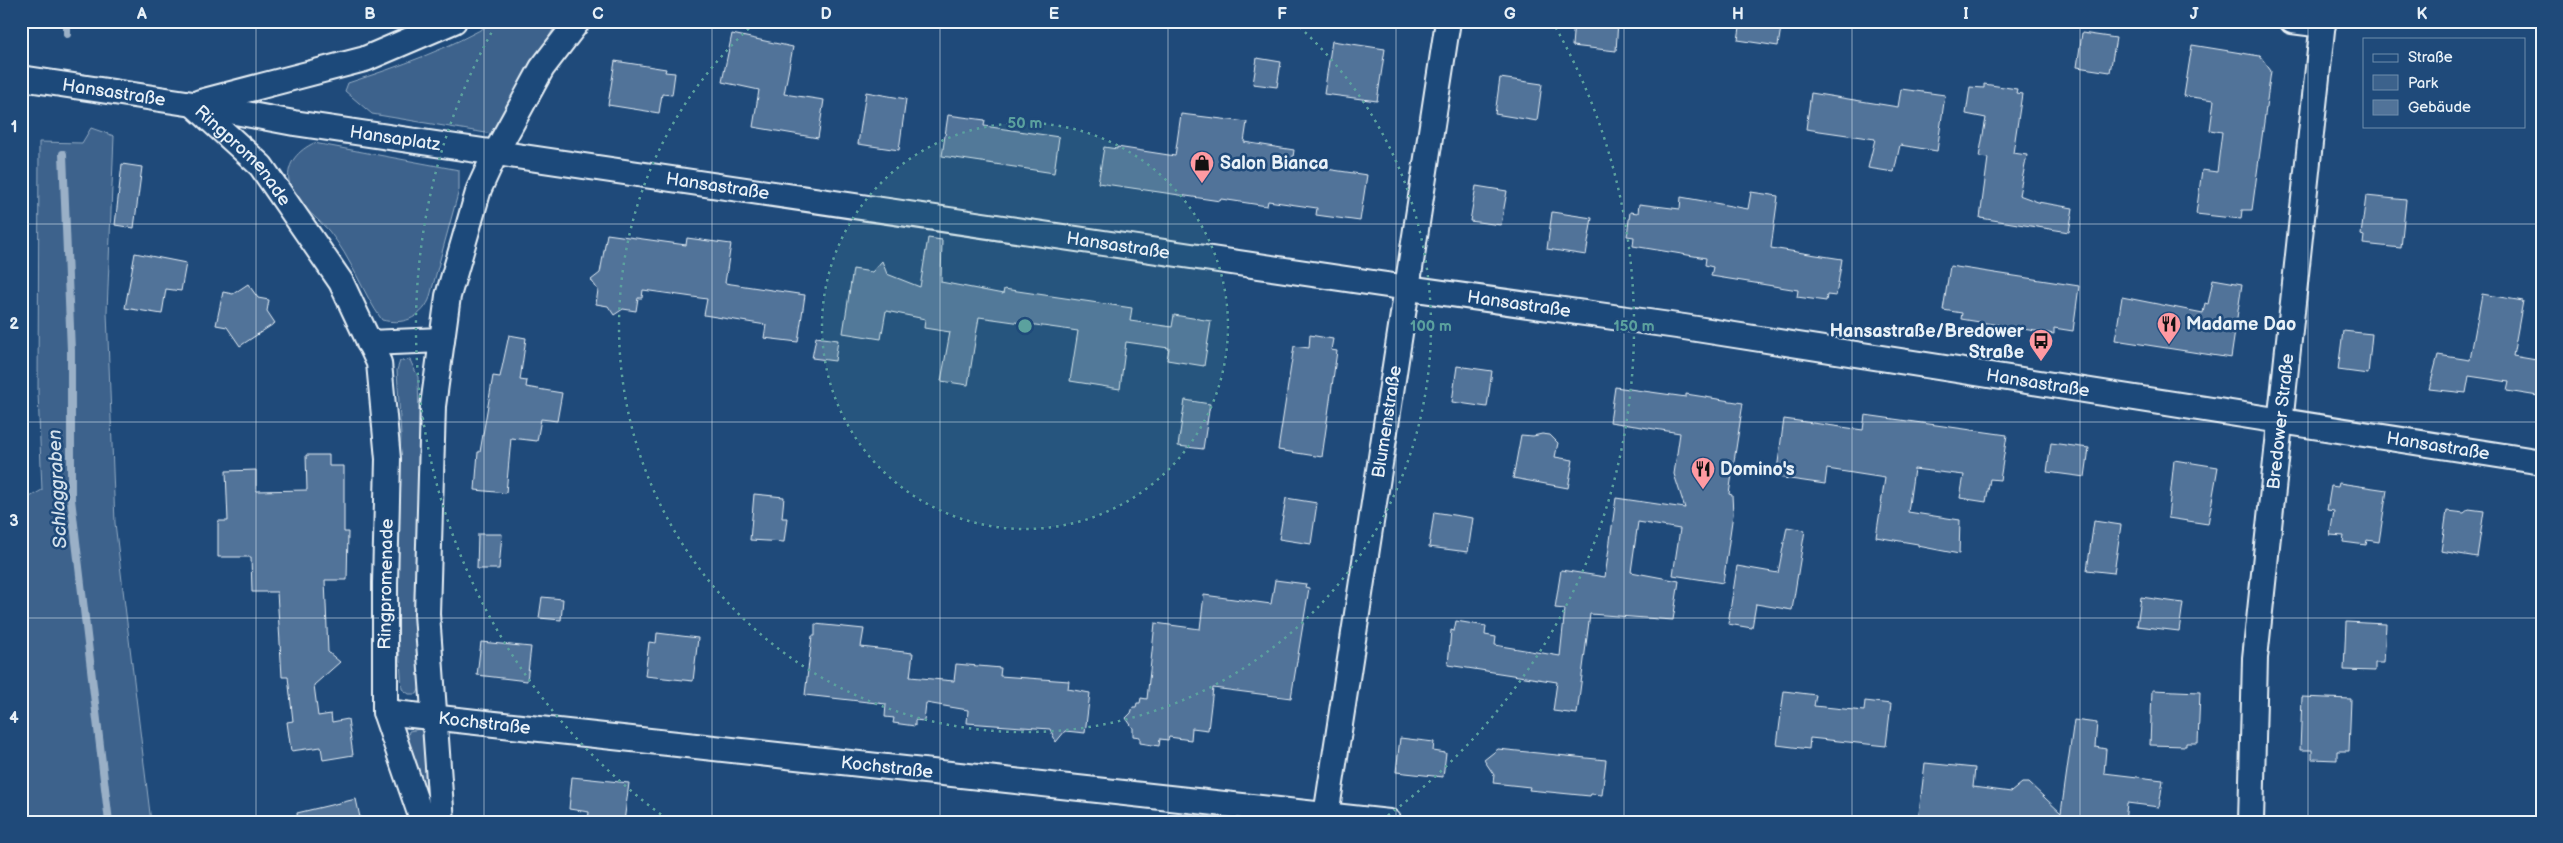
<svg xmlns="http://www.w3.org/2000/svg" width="2563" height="843" font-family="'Balsamiq Sans',sans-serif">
<rect width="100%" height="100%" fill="#1f4a7a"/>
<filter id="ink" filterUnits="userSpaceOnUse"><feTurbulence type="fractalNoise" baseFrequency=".02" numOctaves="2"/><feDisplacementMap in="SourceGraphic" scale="10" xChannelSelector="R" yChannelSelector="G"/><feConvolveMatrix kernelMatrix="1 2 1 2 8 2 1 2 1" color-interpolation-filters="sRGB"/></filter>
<g filter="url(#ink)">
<g fill="#3c628c" stroke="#92aac2">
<path d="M496,21H558L492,134L372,114L345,91L348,83C400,66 449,49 496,21Z"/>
<polygon points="91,128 114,136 107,312 115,523 151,822 21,822 21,502 42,490 38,393 39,142 82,143"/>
<path d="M314,143L459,170V190L429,300C420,319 402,325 382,320C362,292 352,259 329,231C316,216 293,202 289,181C286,163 299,150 314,143Z"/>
<polygon points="410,360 418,377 420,457 415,608 421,685 417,694 409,694 402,689 396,607 395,548 401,436 397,370 400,361"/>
<polygon points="420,729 427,739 435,822 406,745 409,731"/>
</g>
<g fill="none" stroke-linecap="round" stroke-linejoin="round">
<g stroke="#9ab0c7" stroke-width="8">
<polyline points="67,21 67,34"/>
<polyline points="63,154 71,351 71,499 109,822"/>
</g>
</g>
<g fill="#517399" stroke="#e8f1f8">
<polygon points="1574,21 1618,21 1616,51 1572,46"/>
<polygon points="1741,21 1782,21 1778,46 1738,40"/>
<polygon points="2082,33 2116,38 2110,72 2077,67"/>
<polygon points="732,34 793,47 784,94 824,100 818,138 753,127 759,90 722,82"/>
<polygon points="1332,41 1385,49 1377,101 1324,94"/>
<polygon points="2192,45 2260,56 2271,71 2252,210 2242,210 2241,219 2196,214 2202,170 2217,172 2222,132 2210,130 2214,100 2184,96"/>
<polygon points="1257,58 1281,62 1277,87 1253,84"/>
<polygon points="615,61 666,69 665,72 675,73 672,95 662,94 659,113 608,105"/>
<polygon points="1500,78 1542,84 1537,121 1495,114"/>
<polygon points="1984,84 2017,89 2016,93 2022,94 2013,153 2027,155 2019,195 2038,202 2073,208 2069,232 1980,218 1988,158 1979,157 1986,118 1966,114 1970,87 1984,88"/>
<polygon points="1901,89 1945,95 1937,151 1900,145 1894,172 1868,168 1875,139 1806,129 1811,93 1898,107"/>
<polygon points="866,92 906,99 899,150 858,144"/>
<polygon points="1181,114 1247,122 1244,142 1294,150 1292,164 1367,175 1360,221 1316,215 1317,208 1268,201 1267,206 1221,199 1220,201 1098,183 1104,147 1117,149 1117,147 1175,156"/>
<polygon points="948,115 985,120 984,126 1059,137 1054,173 942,156"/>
<polygon points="122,164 142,167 134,228 115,225"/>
<polygon points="1476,186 1507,191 1501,225 1470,221"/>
<polygon points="1751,192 1778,196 1771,248 1842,259 1836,296 1827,295 1826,301 1797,297 1798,290 1711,276 1713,267 1705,265 1706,258 1633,246 1634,237 1627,236 1630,212 1638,213 1639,204 1680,209 1681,197 1748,209"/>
<polygon points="2366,196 2406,200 2401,248 2363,244 2364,236 2361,235"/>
<polygon points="1552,212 1592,218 1586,255 1547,249"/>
<polygon points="607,234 686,245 687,238 731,244 725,283 805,295 798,342 764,338 766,325 704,315 707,299 643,290 642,298 638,298 636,311 623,309 614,315 608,306 596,304 598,290 591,280 600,273"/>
<polygon points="928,238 942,240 941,282 1003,294 1004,289 1132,308 1130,321 1172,327 1174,315 1211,321 1204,366 1167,360 1169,348 1126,342 1120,389 1070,381 1078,331 979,317 968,385 941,381 950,332 924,328 925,319 886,311 881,339 843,333 853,269 872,272 882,261 887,274 920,287"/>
<polygon points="135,253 186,263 181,291 166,289 162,314 125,308"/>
<polygon points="1950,266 2079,286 2073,331 2054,328 2054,334 1961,319 1962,313 1943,310"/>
<polygon points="2213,279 2242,284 2231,358 2115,340 2122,297 2203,313 2205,303 2208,304"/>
<polygon points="248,284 258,298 269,300 267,311 275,323 240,346 227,327 216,325 223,292 233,294"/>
<polygon points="2482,294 2523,301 2513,356 2542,361 2538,396 2507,391 2509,382 2469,376 2466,393 2429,389 2438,355 2470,360"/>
<polygon points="2343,331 2372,334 2368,374 2338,370"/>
<polygon points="509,335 526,338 520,380 527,381 526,387 562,393 557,421 541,419 537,441 511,438 506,493 475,490 478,452 480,452 493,376 500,377"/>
<polygon points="1310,335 1333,339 1331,350 1337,351 1322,457 1278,450 1294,346 1309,348"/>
<polygon points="816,337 838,340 835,361 812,358"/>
<polygon points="1457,366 1492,371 1487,407 1452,402"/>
<polygon points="1615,387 1686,397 1686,394 1743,403 1729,494 1732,495 1733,514 1723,583 1673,575 1680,529 1638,522 1631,572 1679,581 1673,620 1590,614 1577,714 1553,711 1557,682 1448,665 1451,630 1454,631 1456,621 1486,626 1485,635 1496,637 1495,645 1560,656 1565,609 1555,608 1561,570 1605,577 1616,498 1685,508 1674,474 1680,433 1610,422"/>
<polygon points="1185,400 1210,404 1203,449 1178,446"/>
<polygon points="1865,415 2007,435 2000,480 1990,479 1986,502 1960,498 1964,475 1914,469 1908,512 1960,520 1959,554 1918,546 1918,544 1876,537 1885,478 1827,469 1825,484 1776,477 1784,419 1863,430"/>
<polygon points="1542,434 1550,435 1558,443 1555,457 1573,460 1568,488 1513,478 1521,435 1533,436"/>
<polygon points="2051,443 2089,448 2085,477 2047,472"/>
<polygon points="306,455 329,455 329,466 344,466 344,532 348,532 347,580 325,580 328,652 340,662 314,685 318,716 331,714 332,722 348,719 353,755 323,760 321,747 291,751 287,722 293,721 288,677 282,677 277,592 252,592 251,557 218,557 218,521 228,521 226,471 256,470 256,491 307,490"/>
<polygon points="2174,460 2218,467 2208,524 2168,518"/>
<polygon points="2339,483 2387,490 2379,542 2367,540 2366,545 2343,542 2344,536 2330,535 2334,511 2327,510 2331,486 2338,487"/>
<polygon points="754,494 784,497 782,518 787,518 784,542 750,540"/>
<polygon points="1286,498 1317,503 1311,544 1279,539"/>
<polygon points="2469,509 2484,511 2477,557 2441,551 2447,511 2464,513"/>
<polygon points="1434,512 1473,518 1468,552 1429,547"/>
<polygon points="2094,521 2121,525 2114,573 2087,570"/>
<polygon points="1787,527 1805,530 1792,610 1756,604 1752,628 1728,624 1737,566 1778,573"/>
<polygon points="478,534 502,534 499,569 477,569"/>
<polygon points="1275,580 1306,584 1305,587 1309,588 1291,698 1213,688 1208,730 1192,728 1191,740 1169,737 1168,740 1160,739 1159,746 1140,743 1140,737 1133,736 1133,728 1126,718 1131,713 1133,707 1136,707 1137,703 1140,703 1141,698 1147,699 1155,623 1200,629 1204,595 1271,604"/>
<polygon points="542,597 563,599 561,620 539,618"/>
<polygon points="2141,597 2183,603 2179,631 2137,626"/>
<polygon points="2346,622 2386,624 2384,663 2375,663 2375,671 2344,670"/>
<polygon points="815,624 864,629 861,647 913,653 910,677 954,681 956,664 1001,668 1000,676 1069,681 1068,689 1090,693 1085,733 1065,731 1056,742 1050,729 967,723 968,710 926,703 924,721 915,720 915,726 893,723 894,718 885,717 886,704 805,695 812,636 815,636"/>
<polygon points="657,633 698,638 693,681 645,676 649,642 656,643"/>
<polygon points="481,642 531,647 527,681 477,675"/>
<polygon points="2152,690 2200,692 2198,743 2186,743 2186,746 2150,745"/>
<polygon points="1784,691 1816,695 1814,706 1864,711 1865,701 1891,704 1886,746 1810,738 1809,749 1777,745"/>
<polygon points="2302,697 2351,699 2349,751 2337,751 2337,760 2312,759 2312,750 2300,750"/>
<polygon points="2074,720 2097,723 2095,747 2106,749 2104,773 2163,780 2159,807 2127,803 2125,822 1918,822 1925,763 1975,768 1973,787 2011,792 2022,783 2029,783 2061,813"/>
<polygon points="1400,738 1434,742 1433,751 1446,753 1443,777 1396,772"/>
<polygon points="1498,749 1606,760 1602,795 1591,794 1590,796 1529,790 1530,787 1493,783 1494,775 1484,760"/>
<polygon points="572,777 629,783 624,822 588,822 589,812 569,809"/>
<polygon points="356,799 361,822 298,822 297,813"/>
</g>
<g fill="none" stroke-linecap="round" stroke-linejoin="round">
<defs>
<g id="street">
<polyline points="2292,21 2323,25"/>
<path id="s1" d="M21,78L193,104L294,123L1380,284L1684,327L2542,462"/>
<polyline points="200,102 365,59 454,21"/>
<path id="s2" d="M193,104L261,166L341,282L379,363L388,459L385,583V712L423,822"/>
<polyline points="369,343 442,340"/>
<path id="s3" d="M385,712L1389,822"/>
<polyline points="442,822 427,614 433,406 448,296 479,189 496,152 542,68 578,21"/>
<path id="s4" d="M1325,822L1448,21"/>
<path id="s5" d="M2251,822L2255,658L2323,21"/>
</g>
</defs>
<use href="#street" stroke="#e8f1f8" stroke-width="28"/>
<use href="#street" stroke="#1f4a7a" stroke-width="24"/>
</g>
</g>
<path fill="none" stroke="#e8f1f8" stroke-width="1" stroke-opacity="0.55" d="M256,21V822M484,21V822M712,21V822M940,21V822M1168,21V822M1396,21V822M1624,21V822M1852,21V822M2080,21V822M2308,21V822M21,224H2542M21,422H2542M21,618H2542"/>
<circle cx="1025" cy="326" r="203" fill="#5ba19e" fill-opacity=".12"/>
<g fill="none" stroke="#5ba19e" stroke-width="2.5" stroke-dasharray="2.5 5">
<circle cx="1025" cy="326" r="203"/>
<path d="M1294 22A406 406 0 1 1 756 22"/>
<path d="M667 819A609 609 0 0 1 498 21M1552 21A609 609 0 0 1 1383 819"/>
</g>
<defs>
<symbol id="shop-pin" viewBox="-11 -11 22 30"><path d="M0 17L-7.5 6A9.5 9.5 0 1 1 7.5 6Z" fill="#ff9aa2" stroke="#1f4a7a"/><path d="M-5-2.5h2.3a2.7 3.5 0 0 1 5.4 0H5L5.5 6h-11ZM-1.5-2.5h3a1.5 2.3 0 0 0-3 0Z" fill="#111"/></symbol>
<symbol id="restaurant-pin" viewBox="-11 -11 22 30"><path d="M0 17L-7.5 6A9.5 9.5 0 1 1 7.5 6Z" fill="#ff9aa2" stroke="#1f4a7a"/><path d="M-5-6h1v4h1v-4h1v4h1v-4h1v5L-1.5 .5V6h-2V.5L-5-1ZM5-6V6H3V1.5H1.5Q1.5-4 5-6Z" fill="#111"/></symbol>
<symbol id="bus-pin" viewBox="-11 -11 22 30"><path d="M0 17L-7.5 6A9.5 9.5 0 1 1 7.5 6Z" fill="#ff9aa2" stroke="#1f4a7a"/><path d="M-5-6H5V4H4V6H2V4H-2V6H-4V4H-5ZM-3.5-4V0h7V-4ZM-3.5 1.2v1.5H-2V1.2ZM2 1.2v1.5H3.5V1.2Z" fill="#111"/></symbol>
</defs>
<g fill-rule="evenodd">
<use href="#shop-pin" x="1188" y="149" width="28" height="38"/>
<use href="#restaurant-pin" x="2155" y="310" width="28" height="38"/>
<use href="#bus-pin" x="2027" y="327" width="28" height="38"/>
<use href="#restaurant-pin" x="1689" y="455" width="28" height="38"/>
</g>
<g text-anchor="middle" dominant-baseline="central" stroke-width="5" stroke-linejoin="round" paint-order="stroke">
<g font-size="18" fill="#e8f1f8" stroke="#1f4a7a">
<text stroke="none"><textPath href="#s1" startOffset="94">Hansastraße</textPath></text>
<text stroke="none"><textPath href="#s1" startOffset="379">Hansaplatz</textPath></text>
<text stroke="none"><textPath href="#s2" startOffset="72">Ringpromenade</textPath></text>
<text stroke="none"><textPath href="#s1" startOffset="705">Hansastraße</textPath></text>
<text stroke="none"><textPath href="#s1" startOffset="1110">Hansastraße</textPath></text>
<text stroke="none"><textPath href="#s1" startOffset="1515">Hansastraße</textPath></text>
<text stroke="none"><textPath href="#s1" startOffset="2040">Hansastraße</textPath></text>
<text stroke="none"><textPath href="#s5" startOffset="402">Bredower Straße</textPath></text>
<text stroke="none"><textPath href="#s4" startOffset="405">Blumenstraße</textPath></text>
<text stroke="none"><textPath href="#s1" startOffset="2445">Hansastraße</textPath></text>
<text transform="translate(386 584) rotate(-89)">Ringpromenade</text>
<text stroke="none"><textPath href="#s3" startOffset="100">Kochstraße</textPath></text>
<text stroke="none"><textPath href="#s3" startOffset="505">Kochstraße</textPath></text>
</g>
<g font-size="18" font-weight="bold" fill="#e8f1f8" stroke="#1f4a7a" text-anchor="start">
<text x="1220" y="163">Salon Bianca</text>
<text x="2186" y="324">Madame Dao</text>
<text x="2024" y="331" text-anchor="end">Hansastraße/Bredower<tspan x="2024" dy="21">Straße</tspan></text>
<text x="1720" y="469">Domino's</text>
</g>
<g font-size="19" font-style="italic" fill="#d4e1ec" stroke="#1f4a7a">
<text transform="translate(58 489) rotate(-93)">Schlaggraben</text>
</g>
</g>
<circle cx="1025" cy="326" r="8" fill="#5ba19e" stroke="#1f4a7a" stroke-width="2.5"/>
<g font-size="15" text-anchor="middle" font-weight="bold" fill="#5ba19e" stroke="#1f4a7a" stroke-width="5" stroke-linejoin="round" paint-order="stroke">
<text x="1025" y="128">50 m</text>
<text x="1431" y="331">100 m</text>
<text x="1634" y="331">150 m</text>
</g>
<rect width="2563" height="843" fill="none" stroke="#1f4a7a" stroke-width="55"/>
<rect x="2363" y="38" width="162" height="90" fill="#1f4a7a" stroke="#6f8dac"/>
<rect x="2373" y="54" width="25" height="8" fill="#1f4a7a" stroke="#6f8dac"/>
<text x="2408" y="62" font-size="15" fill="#e8f1f8">Straße</text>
<rect x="2373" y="75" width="25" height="15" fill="#3c628c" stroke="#6f8dac"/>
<text x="2408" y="88" font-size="15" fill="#e8f1f8">Park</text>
<rect x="2373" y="100" width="25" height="15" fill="#517399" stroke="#6f8dac"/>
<text x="2408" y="112" font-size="15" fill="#e8f1f8">Gebäude</text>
<rect x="28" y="28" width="2508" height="788" fill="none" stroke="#e8f1f8" stroke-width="2"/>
<g font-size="16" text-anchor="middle" font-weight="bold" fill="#e8f1f8">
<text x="142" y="19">A</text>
<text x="370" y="19">B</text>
<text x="598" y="19">C</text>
<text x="826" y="19">D</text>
<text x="1054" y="19">E</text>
<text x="1282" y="19">F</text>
<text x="1510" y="19">G</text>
<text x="1738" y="19">H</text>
<text x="1966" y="19">I</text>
<text x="2194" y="19">J</text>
<text x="2422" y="19">K</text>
<text x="14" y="132">1</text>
<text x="14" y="329">2</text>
<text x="14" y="526">3</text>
<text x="14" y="723">4</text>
</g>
</svg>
